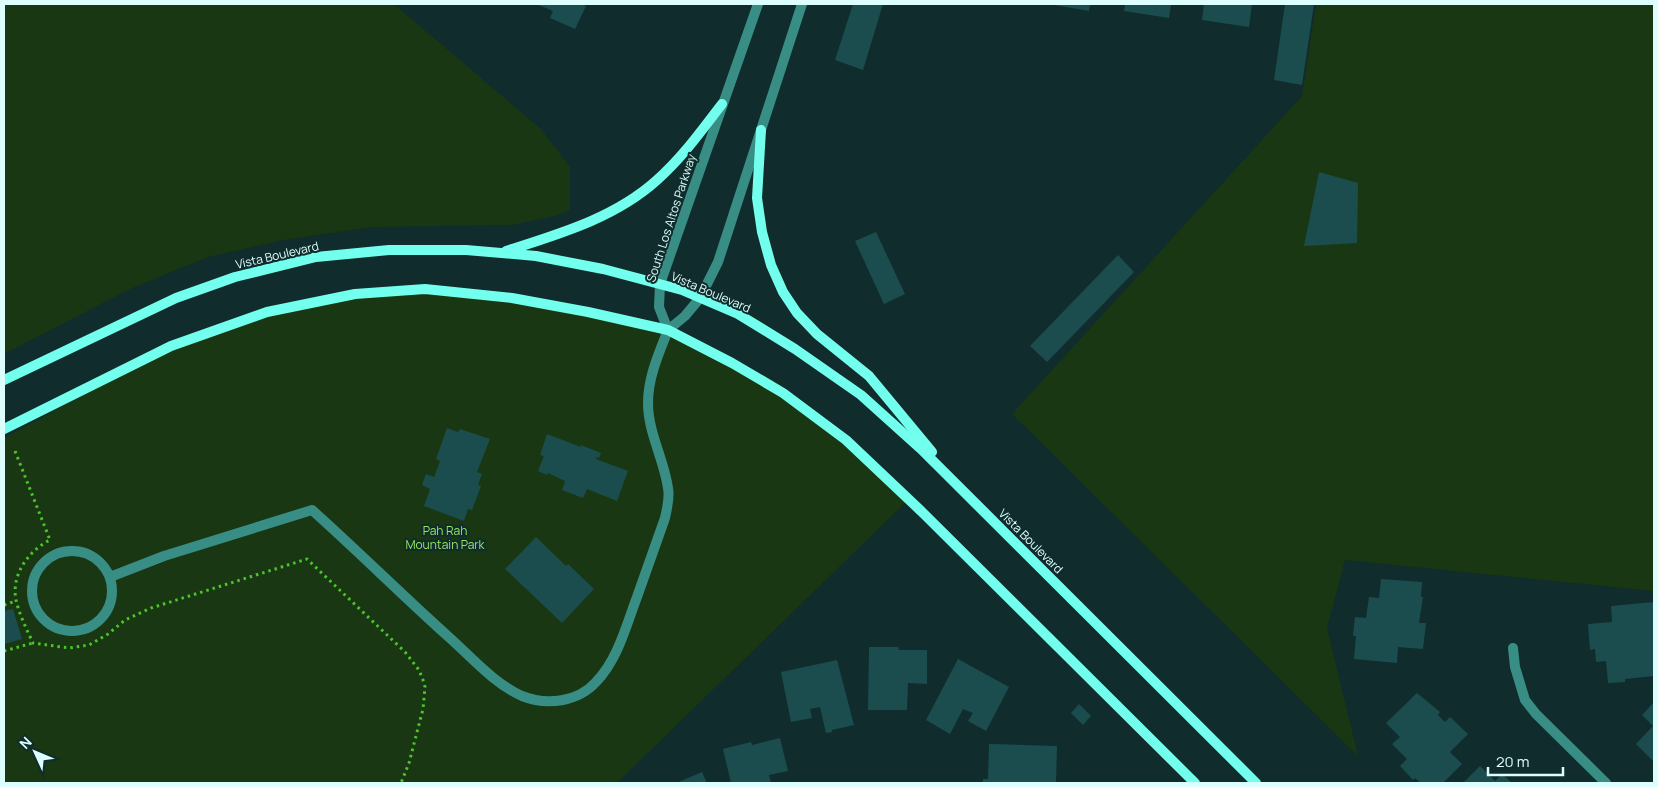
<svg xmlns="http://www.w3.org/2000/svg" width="1658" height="787" font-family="Manrope,sans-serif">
<rect width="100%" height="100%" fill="#102c2d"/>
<g fill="#193712">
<polygon points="4,4 394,4 541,129 570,167 570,210 559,215 512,225 373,227 283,240 208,257 130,289 4,354"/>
<polygon points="1316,4 1654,4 1654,591 1345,560 1327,628 1358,756 1012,414 1302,96"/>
<polygon points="439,291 631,320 726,356 773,380 823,417 909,499 617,783 4,783 4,438 141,364 199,337 264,317 370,294"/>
</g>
<g fill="#1b4d4f">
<polygon points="536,4 581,4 586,6 575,29 550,18 553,11"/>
<polygon points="853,4 883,4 863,70 835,60"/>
<polygon points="1049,4 1090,4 1089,11"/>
<polygon points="1125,4 1171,4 1169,18 1124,11"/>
<polygon points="1204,4 1252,4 1249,27 1202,20"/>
<polygon points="1285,4 1314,4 1302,85 1274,80"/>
<polygon points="1319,172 1358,183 1357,243 1304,246"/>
<polygon points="876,232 905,294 884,304 855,241"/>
<polygon points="1118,255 1134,272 1047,362 1030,346"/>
<polygon points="447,428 458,432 460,429 490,439 477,472 482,474 478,485 481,486 472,510 468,509 464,521 424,506 430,489 422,485 426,474 434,477 440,461 436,459"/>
<polygon points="547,434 581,447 581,445 601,453 599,458 596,457 596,459 628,471 617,501 587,489 583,498 562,490 565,481 548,473 547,475 538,471 544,456 540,455"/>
<polygon points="536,537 566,566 568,564 594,589 562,623 505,569"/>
<polygon points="1381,579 1422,582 1421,597 1423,597 1419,623 1426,623 1423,649 1398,647 1397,663 1354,659 1356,636 1353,636 1355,617 1366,618 1369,597 1379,598"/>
<polygon points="1654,602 1654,676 1625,679 1625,682 1608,683 1606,661 1596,662 1595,649 1590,650 1588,624 1612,622 1611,606"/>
<polygon points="13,609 22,639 4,644 4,611"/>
<polygon points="869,647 898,647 899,650 927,650 927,684 908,683 907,710 868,710"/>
<polygon points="958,659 1009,687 986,731 968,721 973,713 963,709 950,734 926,720"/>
<polygon points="837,660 854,725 832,730 832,732 826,733 820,707 810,709 812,718 791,722 781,672"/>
<polygon points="1417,693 1440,712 1438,715 1445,722 1450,717 1468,734 1450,752 1462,764 1443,783 1421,783 1415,778 1413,780 1400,766 1407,759 1392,744 1400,737 1386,723"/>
<polygon points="1654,702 1654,762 1636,744 1653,726 1642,715"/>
<polygon points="1079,704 1091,716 1083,725 1071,713"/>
<polygon points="780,738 788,771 769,775 771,783 731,783 723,749 751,742 752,745"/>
<polygon points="989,744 1057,746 1056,783 983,783 983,779 988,779"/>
<polygon points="1480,766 1495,781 1502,774 1512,783 1463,783"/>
<polygon points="702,772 707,783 676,783 681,781"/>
</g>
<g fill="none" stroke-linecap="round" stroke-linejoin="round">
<g stroke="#4bc52a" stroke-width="3" stroke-dasharray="2.5 4" stroke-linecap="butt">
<path d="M15,451L50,540C28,551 11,575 16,600C19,614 27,630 33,643L69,648L89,645L108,634L125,620L151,608L307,559L405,652L419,670L423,680L425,687L423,709L409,763L401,783"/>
<polyline points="4,605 16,601"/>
<polyline points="4,651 33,643"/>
</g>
<g stroke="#388e84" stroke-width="10">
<circle cx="72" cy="591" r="40"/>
<path d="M110,577L164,556L312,510C359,552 404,597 451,639C473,659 495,684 522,696C547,706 578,702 596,682C618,659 626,626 637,597C646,571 656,544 665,518C667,508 670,498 668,488C664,459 648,433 648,403C648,377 659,353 668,330"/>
</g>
<polyline stroke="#388e84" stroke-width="10" points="1513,648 1515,667 1525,700 1536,714 1606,783"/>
<polyline stroke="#388e84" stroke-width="10" points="758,4 660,284 659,307 668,330 685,316 700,298 718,262 802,4"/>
<g stroke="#73ffed" stroke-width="10">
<polyline points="761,130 757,198 762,232 771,265 783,292 797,313 817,334 869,376 932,452"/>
<path d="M506,251C559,234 615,218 657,180C682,158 702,130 722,104"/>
<polyline points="4,380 176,298 235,277 316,257 389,250 466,250 536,256 603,269 682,290 738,314 795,349 861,395 921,449 1256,783"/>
<polyline points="4,429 171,346 267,312 355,294 425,289 512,298 588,312 668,330 732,363 783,393 846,440 921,511 1195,783"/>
</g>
</g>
<g text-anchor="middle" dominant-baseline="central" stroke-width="4" stroke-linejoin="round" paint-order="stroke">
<g font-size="12" fill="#dcfffe" stroke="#102c2d">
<text transform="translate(671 218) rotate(-72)">South Los Altos Parkway</text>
<text transform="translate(277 255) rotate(-13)">Vista Boulevard</text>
<text transform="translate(711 292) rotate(23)">Vista Boulevard</text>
<text transform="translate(1031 541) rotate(45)">Vista Boulevard</text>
</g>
<g font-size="12" fill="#96e75f" stroke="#102c2d">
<text x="445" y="530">Pah Rah<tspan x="445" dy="14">Mountain Park</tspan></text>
</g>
</g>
<rect width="1658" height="787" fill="none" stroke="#dcfffe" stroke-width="10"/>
<g transform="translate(35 752) rotate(314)" stroke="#102c2d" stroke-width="4" paint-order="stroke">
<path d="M0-4L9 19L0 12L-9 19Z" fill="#dcfffe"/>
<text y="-8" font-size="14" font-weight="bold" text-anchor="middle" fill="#dcfffe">N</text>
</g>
<path d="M1488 767v8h75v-8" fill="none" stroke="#dcfffe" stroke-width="2.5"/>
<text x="1496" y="767" font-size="15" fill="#dcfffe" stroke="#102c2d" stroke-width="4" paint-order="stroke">20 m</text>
</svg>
